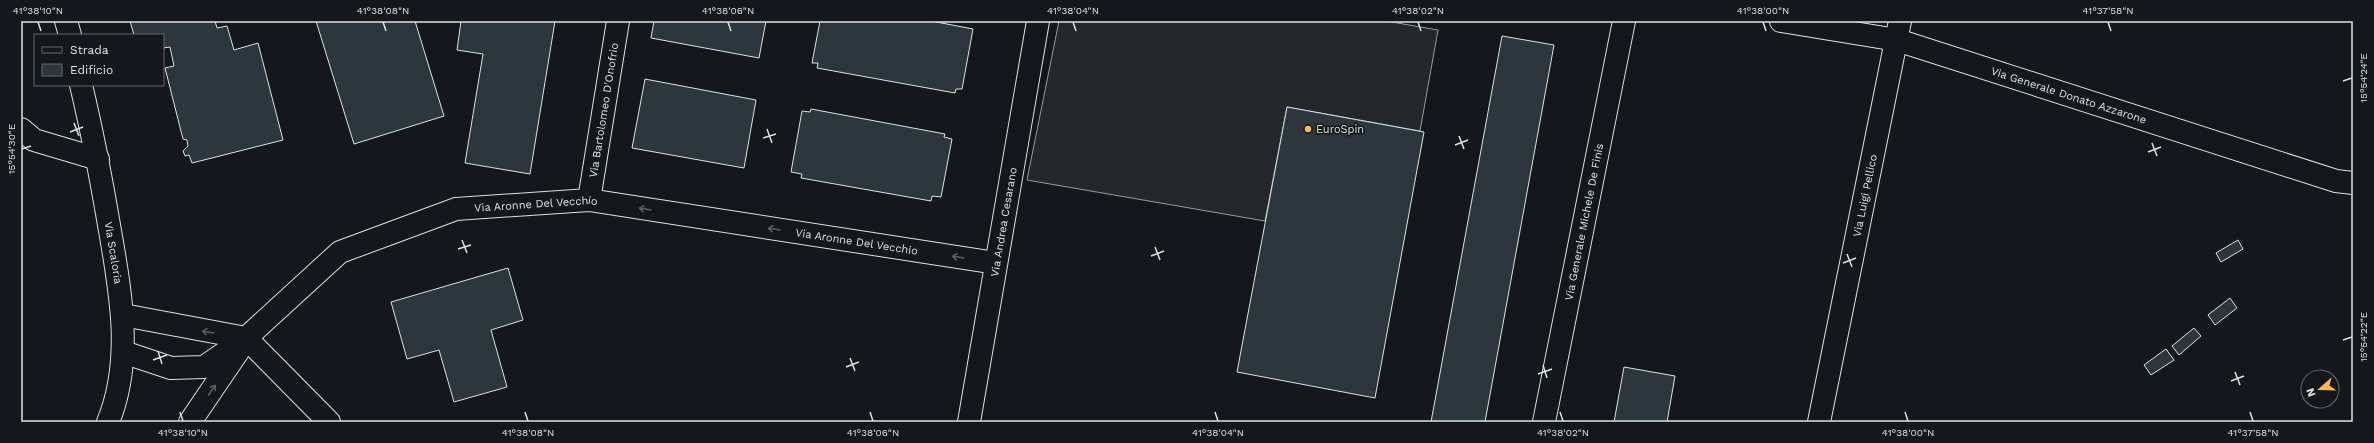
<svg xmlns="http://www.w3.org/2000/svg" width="2374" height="443" font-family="'Work Sans',sans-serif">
<rect width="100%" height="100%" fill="#14181c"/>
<polygon fill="#24282b" stroke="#939e99" points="1059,21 1386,21 1438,30 1420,131 1287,107 1265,221 1027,180"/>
<g fill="#2c363c" stroke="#d8e6dc">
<polygon points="130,21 215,21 217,28 227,26 234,50 258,43 283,140 192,163 189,155 185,156 183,151 188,146 187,140 183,139 165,68 174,66 170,47 163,48 163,35 134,35"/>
<polygon points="316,21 415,21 444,116 354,144"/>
<polygon points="461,21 555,21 530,174 465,163 483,54 457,50"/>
<polygon points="654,21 766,21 759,58 651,38"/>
<polygon points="820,21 931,21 973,29 962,89 956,89 955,93 817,68 818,63 812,63"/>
<polygon points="1502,36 1554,45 1485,422 1431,422"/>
<polygon points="645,79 756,100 744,168 632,148"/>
<polygon points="1287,107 1424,132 1375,398 1237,372"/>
<polygon points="811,109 945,134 944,137 952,139 941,197 932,196 931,201 801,178 802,174 791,172 802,111 810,112"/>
<polygon points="2238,240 2243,249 2221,262 2216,253"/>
<polygon points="508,268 523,320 491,330 507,387 454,402 439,350 407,359 391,302"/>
<polygon points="2230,298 2237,308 2215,325 2208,315"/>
<polygon points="2194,328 2201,336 2179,355 2172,346"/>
<polygon points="2166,349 2174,360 2151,375 2144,365"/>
<polygon points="1624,367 1675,376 1667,422 1614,422"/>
</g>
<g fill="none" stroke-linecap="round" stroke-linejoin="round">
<defs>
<g id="minor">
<path id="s1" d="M1781,21L1897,40L2336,181L2353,183"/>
<polyline points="21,129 34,140 98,159"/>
<path id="s2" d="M589,200L618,21"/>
<polyline points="123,315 246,338"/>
<polyline points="246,338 329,422"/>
<path id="s3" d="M123,352L171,368L204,367L246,338L340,252L456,209L589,200L996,263"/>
<polyline points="190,422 241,347"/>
<path id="s4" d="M969,422L1038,21"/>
<path id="s5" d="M1544,422L1624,21"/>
<path id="s6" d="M1819,422L1900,21"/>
</g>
<g id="major">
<polyline points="66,21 70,35"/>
<path id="s7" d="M81,85C92,131 101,178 109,225C120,289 134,359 108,422"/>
</g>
</defs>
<use href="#minor" stroke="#d8e6dc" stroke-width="24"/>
<use href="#major" stroke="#d8e6dc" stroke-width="24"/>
<use href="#minor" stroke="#14181c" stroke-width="22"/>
<use href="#major" stroke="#14181c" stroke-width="22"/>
</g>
<defs><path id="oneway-shaft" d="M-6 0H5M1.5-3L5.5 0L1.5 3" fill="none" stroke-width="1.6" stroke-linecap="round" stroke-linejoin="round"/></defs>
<g stroke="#59605f">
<use href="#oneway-shaft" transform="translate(645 209) rotate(-171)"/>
<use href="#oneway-shaft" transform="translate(774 229) rotate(-171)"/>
<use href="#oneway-shaft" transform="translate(958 257) rotate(-171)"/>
<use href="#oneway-shaft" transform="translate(208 332) rotate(-171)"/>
<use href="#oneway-shaft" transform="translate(212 390) rotate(-56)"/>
</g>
<path fill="none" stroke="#d8e6dc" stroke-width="1.5" d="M38,22L41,31M383,22L386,31M728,22L731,31M1073,22L1076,31M1418,22L1421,31M1763,22L1766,31M2108,22L2111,31M2343,81L2352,78M74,123L79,136M767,129L772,143M70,132L83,127M1459,136L1464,149M763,138L776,134M2152,143L2157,156M1455,145L1468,140M22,149L31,146M2148,152L2161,147M462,240L467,253M1155,247L1160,260M458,249L471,245M1847,254L1852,267M1151,256L1164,251M1843,263L1856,258M2343,340L2352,337M158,351L162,364M850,358L855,371M153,360L167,355M1543,365L1547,378M846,367L859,362M2235,372L2240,385M1538,374L1552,369M2231,381L2244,376M180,412L183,421M525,412L528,421M870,412L873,421M1215,412L1218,421M1560,412L1563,421M1905,412L1908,421M2250,412L2253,421"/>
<circle fill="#ffb74d" stroke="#14181c" stroke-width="1.5" cx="1308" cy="129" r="4"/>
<g text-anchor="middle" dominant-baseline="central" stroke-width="3" stroke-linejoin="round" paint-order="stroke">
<g font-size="11" fill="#d8e6dc" stroke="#14181c">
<text stroke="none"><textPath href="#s1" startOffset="298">Via Generale Donato Azzarone</textPath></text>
<text stroke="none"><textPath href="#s2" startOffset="91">Via Bartolomeo D'Onofrio</textPath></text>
<text stroke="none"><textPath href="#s6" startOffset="231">Via Luigi Pellico</textPath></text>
<text stroke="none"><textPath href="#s3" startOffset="466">Via Aronne Del Vecchio</textPath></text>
<text stroke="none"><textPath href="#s4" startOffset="203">Via Andrea Cesarano</textPath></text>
<text stroke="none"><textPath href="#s5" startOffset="204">Via Generale Michele De Finis</textPath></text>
<text stroke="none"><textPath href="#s3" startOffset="790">Via Aronne Del Vecchio</textPath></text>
<text stroke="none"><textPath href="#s7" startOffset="171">Via Scaloria</textPath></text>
</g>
<g font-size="11" fill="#d8e6dc" stroke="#14181c" text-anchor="start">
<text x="1316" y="129">EuroSpin</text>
</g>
</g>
<rect width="2374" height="443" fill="none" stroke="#14181c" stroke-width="44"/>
<rect x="34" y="34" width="130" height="52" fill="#14181c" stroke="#626a69"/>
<rect x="42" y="47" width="20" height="6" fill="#14181c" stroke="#626a69"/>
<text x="70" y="54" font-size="12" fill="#d8e6dc">Strada</text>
<rect x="42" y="64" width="20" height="12" fill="#2c363c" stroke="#626a69"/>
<text x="70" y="74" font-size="12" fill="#d8e6dc">Edificio</text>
<g transform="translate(2320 389) rotate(250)"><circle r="19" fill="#14181c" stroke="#626a69"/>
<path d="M0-3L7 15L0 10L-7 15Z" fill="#ffb74d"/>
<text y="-6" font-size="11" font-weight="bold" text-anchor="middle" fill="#d8e6dc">N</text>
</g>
<rect x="22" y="22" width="2330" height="399" fill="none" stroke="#d8e6dc" stroke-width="1.5"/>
<g font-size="10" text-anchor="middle" fill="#d8e6dc">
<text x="38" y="14">41°38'10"N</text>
<text x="383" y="14">41°38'08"N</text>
<text x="728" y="14">41°38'06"N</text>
<text x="1073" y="14">41°38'04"N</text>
<text x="1418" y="14">41°38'02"N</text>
<text x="1763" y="14">41°38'00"N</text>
<text x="2108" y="14">41°37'58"N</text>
<text transform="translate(2363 78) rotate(-90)" y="4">15°54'24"E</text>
<text transform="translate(11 149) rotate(-90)" y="4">15°54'30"E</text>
<text transform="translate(2363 337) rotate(-90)" y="4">15°54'22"E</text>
<text x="183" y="436">41°38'10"N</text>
<text x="528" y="436">41°38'08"N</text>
<text x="873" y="436">41°38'06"N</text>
<text x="1218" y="436">41°38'04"N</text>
<text x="1563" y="436">41°38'02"N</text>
<text x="1908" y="436">41°38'00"N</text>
<text x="2253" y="436">41°37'58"N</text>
</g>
</svg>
